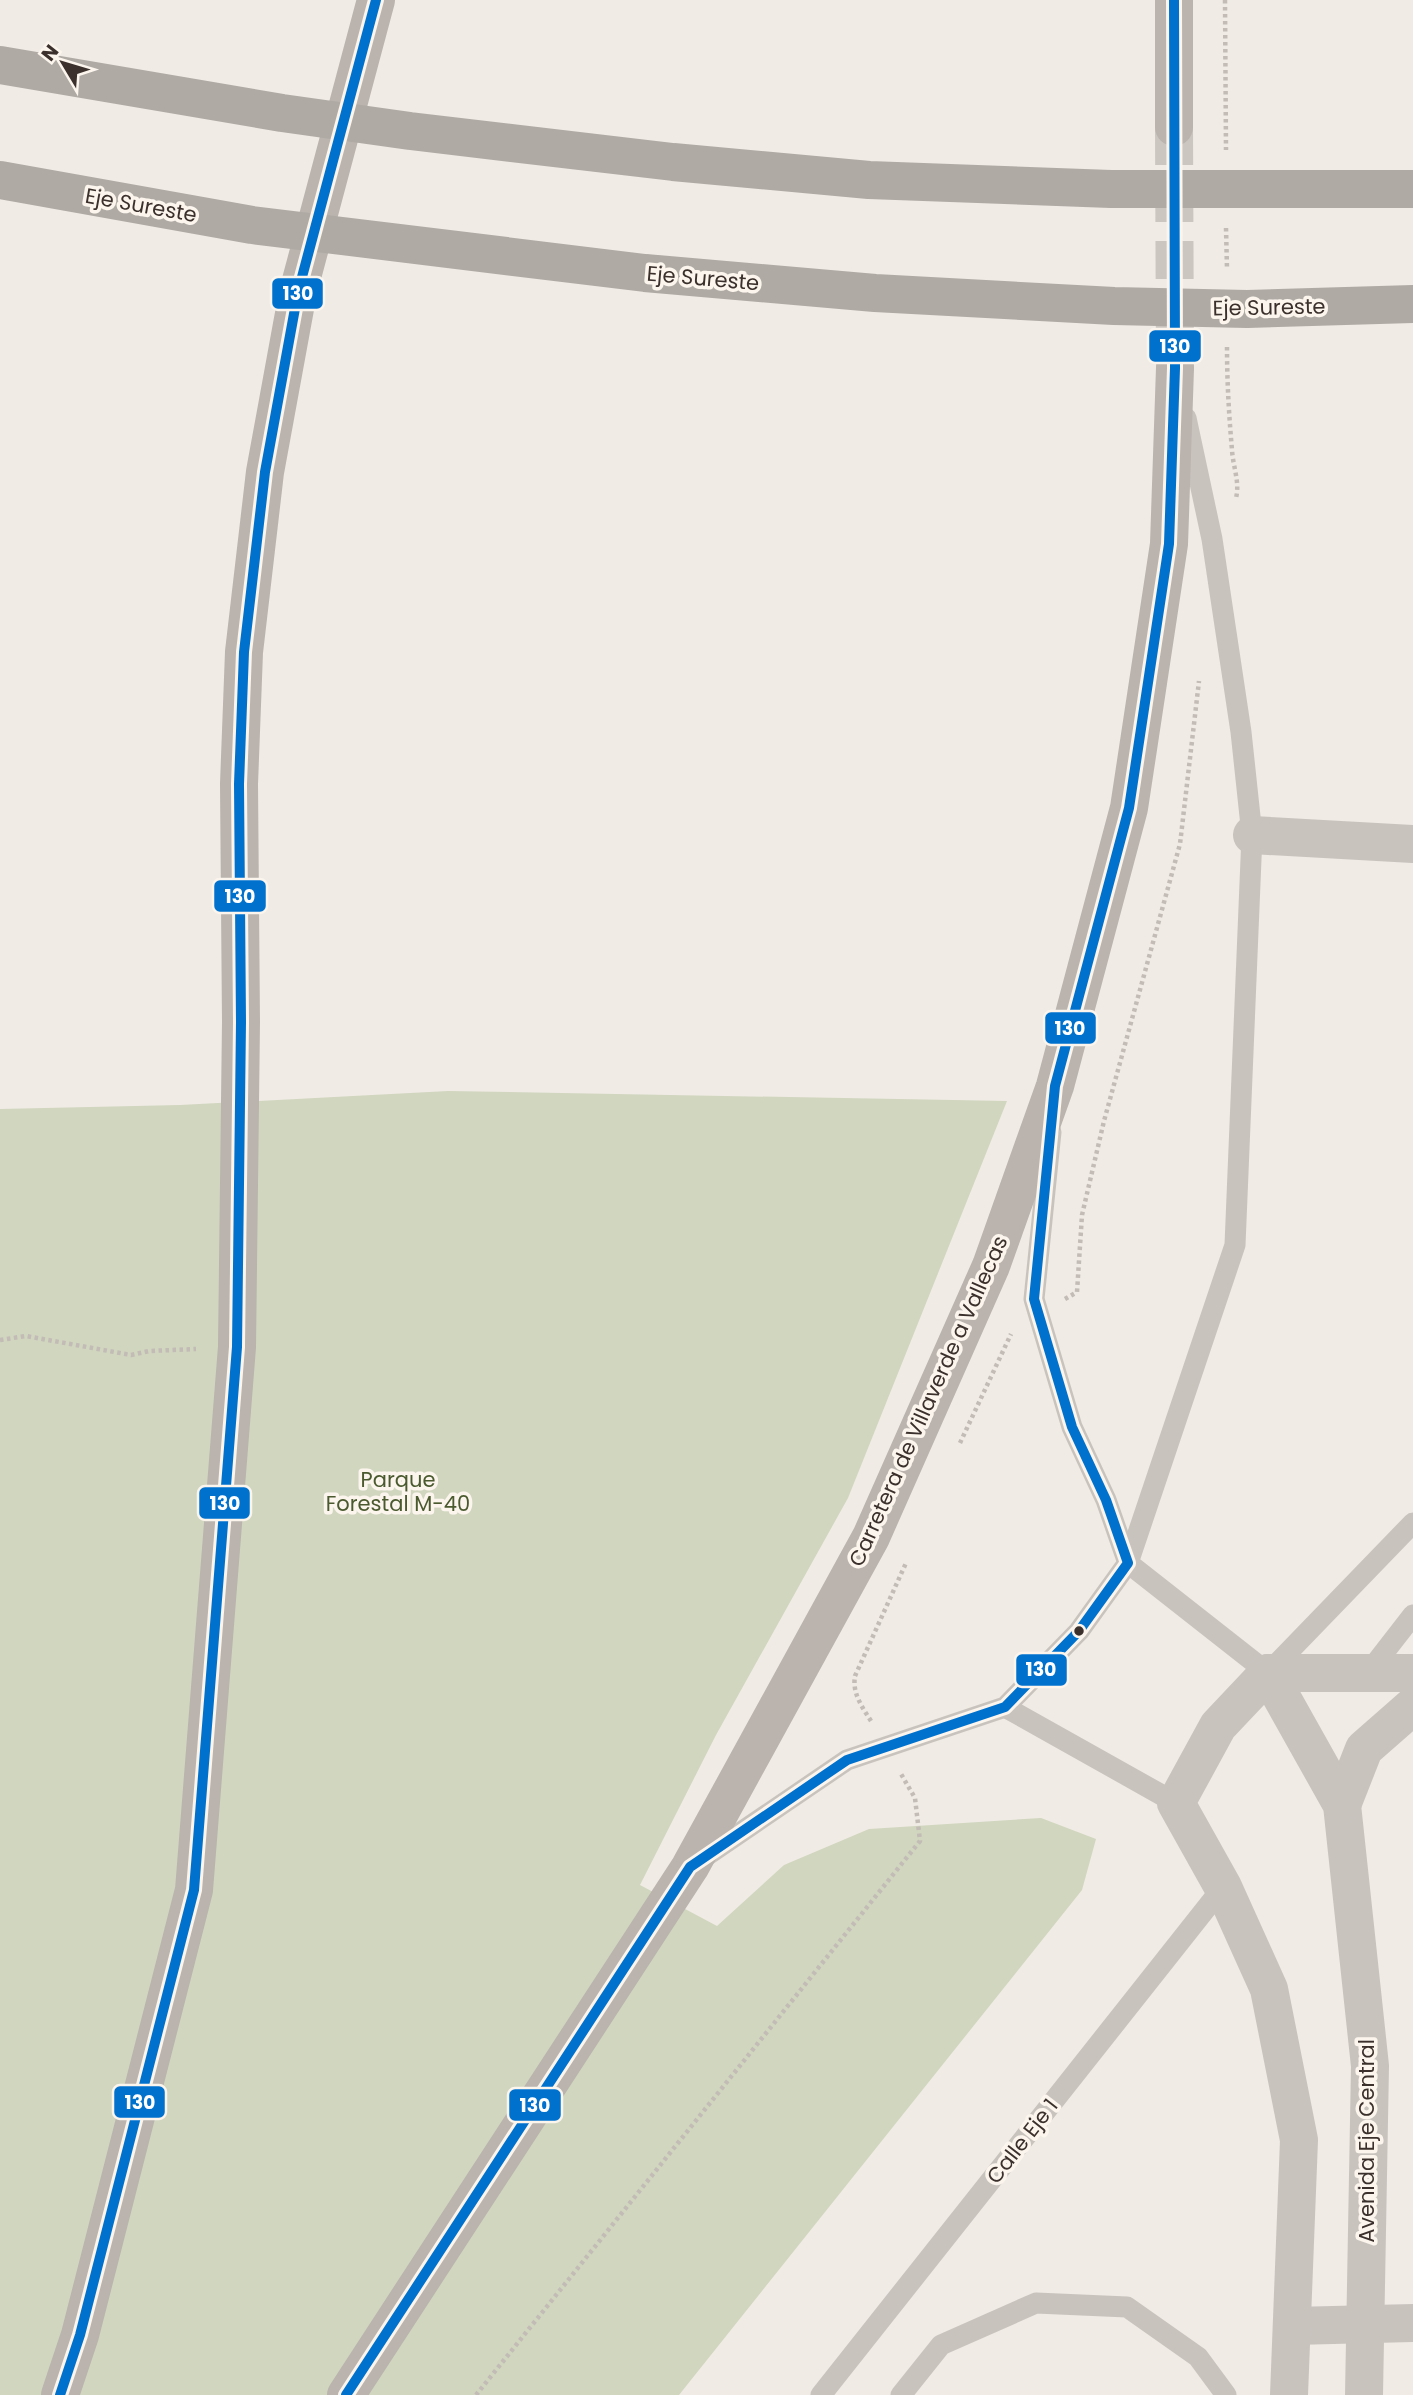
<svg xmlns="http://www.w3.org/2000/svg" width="1413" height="2395" font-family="Poppins,sans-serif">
<rect width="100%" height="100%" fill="#f0ebe5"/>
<polygon fill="#d1d6bf" points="448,1091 1007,1101 848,1498 716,1735 640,1885 717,1926 784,1865 869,1829 1041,1818 1096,1839 1082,1890 679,2395 0,2395 0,1109 180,1105"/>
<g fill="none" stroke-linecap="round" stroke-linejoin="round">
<polyline stroke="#ccc6c0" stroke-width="38" stroke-dasharray="38 19" stroke-linecap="butt" points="1174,127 1175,368"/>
<g stroke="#c2bbb6" stroke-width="4.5" stroke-dasharray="3.5 3.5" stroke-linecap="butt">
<polyline points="1225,0 1226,150"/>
<polyline points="1226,228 1227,269"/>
<path d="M1227,347C1227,382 1229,416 1232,450C1233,467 1240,482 1236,498"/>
<polyline points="1065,1299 1077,1292 1082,1215 1104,1121 1180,844 1199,681"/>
<polyline points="0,1340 26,1336 131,1355 149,1351 196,1349"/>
<polyline points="960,1443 1011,1334"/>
<path d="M871,1721C862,1707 852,1693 855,1676L906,1563"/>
<polyline points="476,2395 920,1841 915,1798 901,1774"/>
</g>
<g stroke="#c9c3be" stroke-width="21">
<polyline points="1186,418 1212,539 1241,732 1252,835 1235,1245 1128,1563 1268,1673 1413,1523"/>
<polyline points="1368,1673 1413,1615"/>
<polyline points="1005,1707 1176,1803"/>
<polyline points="703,1858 847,1760 1005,1707 1079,1631 1128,1563 1106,1500 1072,1427 1034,1299 1051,1132"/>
<polyline points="821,2395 1223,1887"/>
<polyline points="901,2395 941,2345 1036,2303 1127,2307 1198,2357 1226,2395"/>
</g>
<g stroke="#c9c3be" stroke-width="38">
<polyline points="1252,835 1413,844"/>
<polyline points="1268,1673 1342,1805 1370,2066 1364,2395"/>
<polyline points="1342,1805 1364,1749 1413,1706"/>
<polyline points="1293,2326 1413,2323"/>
<polyline points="1289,2395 1299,2140 1269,1989 1223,1887 1176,1803 1218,1726 1268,1673 1413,1673"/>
</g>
<g stroke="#bab3ae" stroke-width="38">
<polyline points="1174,127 1174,0"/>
<polyline points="60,2395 80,2335 194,1890 237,1347 241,1022 239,784 244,652 265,472 298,292 376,0"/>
<polyline points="346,2395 690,1867 871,1537 991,1266 1055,1086 1129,808 1169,544 1175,368"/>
</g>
<g stroke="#afaaa4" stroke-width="38">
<polyline points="0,65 282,113 410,131 673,162 869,180 1111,189 1413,189"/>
<polyline points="0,180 252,225 645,273 875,293 1114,306 1247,309 1413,304"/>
</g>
<defs>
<g id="bus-1">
<polyline points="60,2395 80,2335 194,1890 237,1347 241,1022 239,784 244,652 265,472 298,292 376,0"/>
<polyline points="346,2395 690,1867 847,1760 1005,1707 1079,1631 1128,1563 1106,1500 1072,1427 1034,1299 1055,1086 1129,808 1169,544 1175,368 1174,0"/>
</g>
</defs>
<use href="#bus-1" stroke="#fbf5ee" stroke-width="16"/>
<use href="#bus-1" stroke="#0072ce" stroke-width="10"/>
</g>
<circle fill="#3b302b" stroke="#fbf5ee" stroke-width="2.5" cx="1079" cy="1631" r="6"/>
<g text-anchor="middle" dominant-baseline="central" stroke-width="7" stroke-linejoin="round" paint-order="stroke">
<g font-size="21" fill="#3b302b" stroke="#fbf5ee">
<text transform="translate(141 205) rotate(10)">Eje Sureste</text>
<text transform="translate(703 278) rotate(5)">Eje Sureste</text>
<text transform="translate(1269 307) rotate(-1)">Eje Sureste</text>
<text transform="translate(928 1401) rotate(-66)">Carretera de Villaverde a Vallecas</text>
<text transform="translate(1022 2141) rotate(-52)">Calle Eje 1</text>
<text transform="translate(1366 2141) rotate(-90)">Avenida Eje Central</text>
</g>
<g font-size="21" fill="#4a5a2e" stroke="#fbf5ee">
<text x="398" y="1479">Parque<tspan x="398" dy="24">Forestal M-40</tspan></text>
</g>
</g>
<g stroke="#fbf5ee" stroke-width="2.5">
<rect x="271" y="277" width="53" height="33" rx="7" fill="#0072ce"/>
<rect x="1148" y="329" width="54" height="34" rx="7" fill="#0072ce"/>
<rect x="213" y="879" width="54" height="34" rx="7" fill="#0072ce"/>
<rect x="1044" y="1011" width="53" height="34" rx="7" fill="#0072ce"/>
<rect x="198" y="1486" width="53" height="34" rx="7" fill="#0072ce"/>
<rect x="1015" y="1653" width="53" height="34" rx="7" fill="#0072ce"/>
<rect x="113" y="2085" width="53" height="34" rx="7" fill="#0072ce"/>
<rect x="508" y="2088" width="54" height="34" rx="7" fill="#0072ce"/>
</g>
<g font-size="19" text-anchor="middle" font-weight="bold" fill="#fff">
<text x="298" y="300">130</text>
<text x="1175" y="353">130</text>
<text x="240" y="903">130</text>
<text x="1070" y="1035">130</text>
<text x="225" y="1510">130</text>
<text x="1041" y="1676">130</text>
<text x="140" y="2109">130</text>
<text x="535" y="2112">130</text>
</g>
<g transform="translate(63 63) rotate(308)" stroke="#fbf5ee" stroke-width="5" paint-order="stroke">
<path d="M0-5L12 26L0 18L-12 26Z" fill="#3b302b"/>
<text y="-10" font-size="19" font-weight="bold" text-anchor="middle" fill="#3b302b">N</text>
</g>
</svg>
